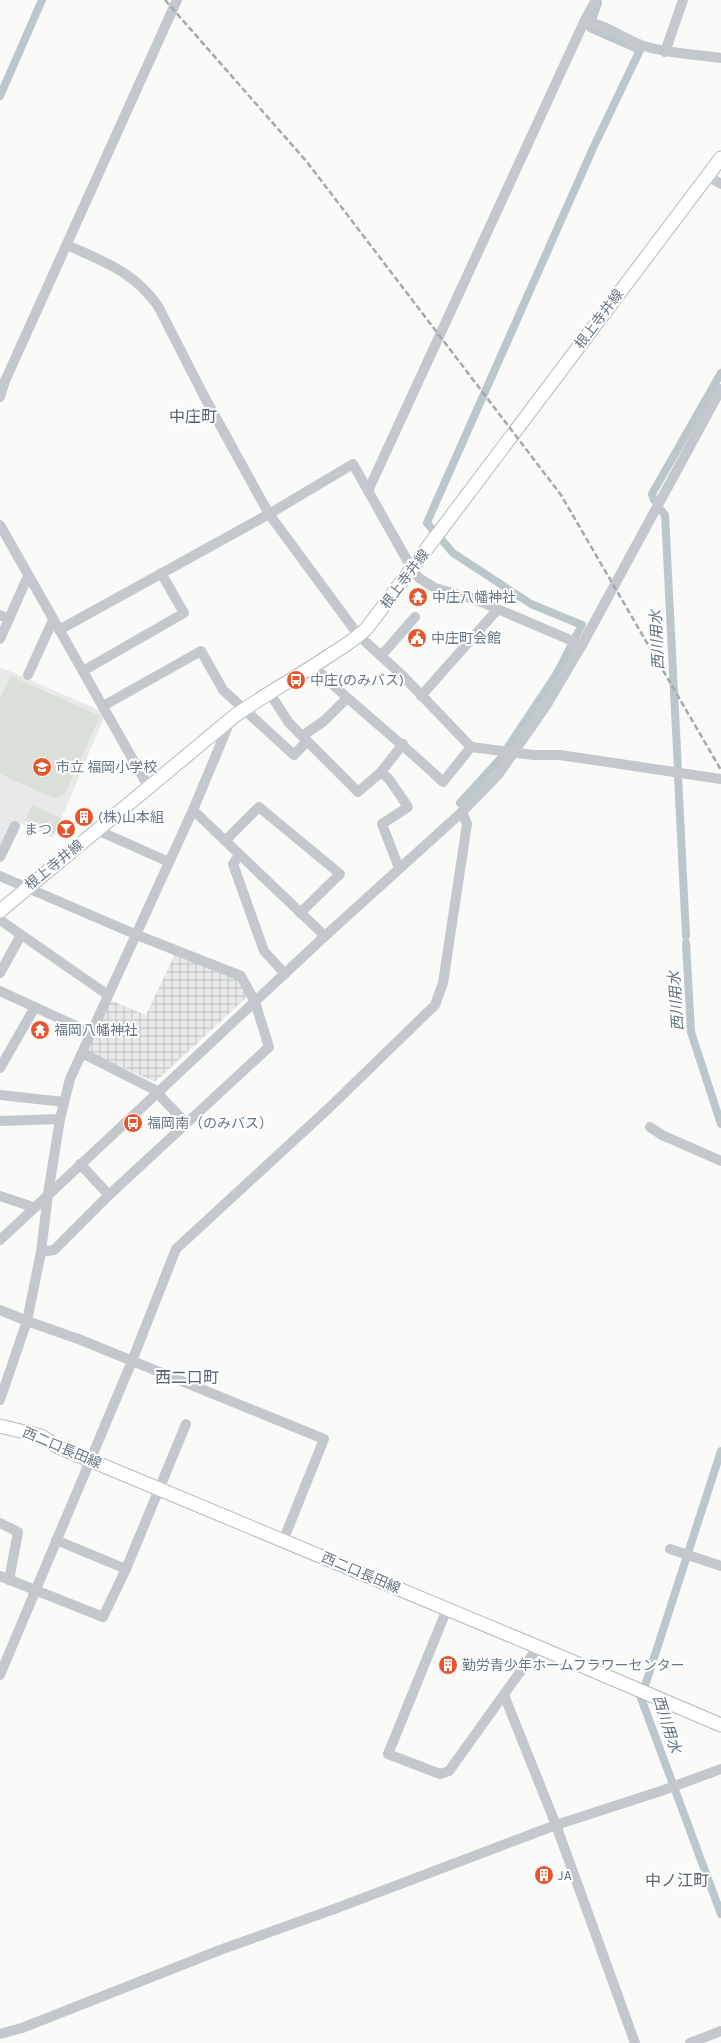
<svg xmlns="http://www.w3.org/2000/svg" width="721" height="2043" font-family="Karla,'Noto Sans JP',sans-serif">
<defs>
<pattern id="industrial-grid" width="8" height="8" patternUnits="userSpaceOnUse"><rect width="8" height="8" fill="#e8e9e9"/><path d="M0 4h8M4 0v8" fill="none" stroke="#c0c1c2"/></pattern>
</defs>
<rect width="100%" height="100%" fill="#fafaf8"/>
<polygon fill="#e8e9e9" points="0,667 106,713 53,838 15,821 0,852"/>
<polygon fill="url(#industrial-grid)" points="175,954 239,978 248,996 155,1082 88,1052 110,1000 146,1015"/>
<g fill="#dadfd7">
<polygon points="11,676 100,716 65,794 54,798 0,774 0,698"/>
<polygon points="32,805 61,818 54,834 25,820"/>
</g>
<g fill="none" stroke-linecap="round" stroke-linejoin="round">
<g stroke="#bbc7cb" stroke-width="8">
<polyline points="592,20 598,3"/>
<polyline points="590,26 590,28 640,50 596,142"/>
<polyline points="0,96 42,0"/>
<polyline points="654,500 652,494 721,373"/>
<polyline points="661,510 665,515 678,770"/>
<polyline points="432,529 427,523 429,518 594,146"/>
<polyline points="441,539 453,553 531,604 582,625 575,638"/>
<polyline points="508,747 556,675 571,646"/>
<polyline points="678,776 686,936"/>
<polyline points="460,803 502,757"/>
<polyline points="686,943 691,1032 721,1124"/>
<polyline points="721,1451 641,1698 721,1914"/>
</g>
<defs>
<g id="major">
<path d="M0,911L232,718C263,695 298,677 330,655C343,647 356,639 367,628L721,158"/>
<polyline points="0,1426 41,1436 56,1446 538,1647 721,1725"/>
</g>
</defs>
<use href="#major" stroke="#b5babe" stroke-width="15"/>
<g stroke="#c3c8cc" stroke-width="10">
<path d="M584,22C605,23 625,40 644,46C670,54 695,54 721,58"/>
<polyline points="665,52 683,0"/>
<polyline points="708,176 721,184"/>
<path d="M67,245C104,262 133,271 158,306L204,396L269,514L359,636L402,675L471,747L533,755H560L721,779"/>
<polyline points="0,397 5,381 177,0"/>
<polyline points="368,491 584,22 596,0"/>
<polyline points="0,525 149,788"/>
<polyline points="0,615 9,619"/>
<polyline points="59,630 269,514 353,464 412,569 419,578 435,588 474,599 582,645"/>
<polyline points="0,639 28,576"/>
<polyline points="381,656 415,617"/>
<path d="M313,666C355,707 401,742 443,782L471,747"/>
<polyline points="83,671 184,613 161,573"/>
<polyline points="28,675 53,620"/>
<polyline points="269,692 289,723 358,792 381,772 403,744"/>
<polyline points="421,696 498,609"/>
<polyline points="103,706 201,651 223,690 294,755 307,741"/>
<polyline points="302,736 324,721 347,698"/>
<polyline points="381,772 389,779 408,807 382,824 399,868"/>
<polyline points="193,810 325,936"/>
<polyline points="97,830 169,862"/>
<polyline points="225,841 259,807 340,874 300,913"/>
<polyline points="239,855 233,864 264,951 285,974"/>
<polyline points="0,857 15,826"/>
<polyline points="0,876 137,935 241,976 255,1002 269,1047 109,1195 54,1250 41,1252"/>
<polyline points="0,920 108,995"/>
<polyline points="0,973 21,935"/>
<polyline points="0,991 91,1033"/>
<polyline points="82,1053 159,1092 161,1097 186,1123"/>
<polyline points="0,1068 35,1007"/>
<polyline points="0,1095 64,1102"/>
<polyline points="0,1121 60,1119"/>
<polyline points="650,1127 662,1135 721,1161"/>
<polyline points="80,1164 109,1195"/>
<polyline points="0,1196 33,1207"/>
<polyline points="0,1240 325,936 462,812 498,775 546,706 582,645 721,389"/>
<polyline points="0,1310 27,1321 81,1340 324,1439 283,1541"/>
<polyline points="0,1400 27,1321 41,1252 48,1194 60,1119 70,1079 193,810 231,719"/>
<polyline points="0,1523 18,1532 9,1580"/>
<polyline points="56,1540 126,1569"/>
<polyline points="670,1549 721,1566"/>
<polyline points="0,1576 103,1617 126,1569 186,1424"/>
<polyline points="447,1609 388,1754 440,1774 449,1771 538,1647"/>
<polyline points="0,1675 132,1361 176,1249 329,1108 435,1005 443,983 467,824 462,812"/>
<polyline points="504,1695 556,1825 635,2043"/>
<polyline points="0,2034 22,2028 220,1950 337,1908 556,1825 661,1791 721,1769"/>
<polyline points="690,2043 721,2031"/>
</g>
<use href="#major" stroke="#fff" stroke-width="13"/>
<polyline stroke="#a2aab0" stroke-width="2.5" stroke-dasharray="6 3" stroke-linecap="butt" points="165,0 307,162 561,495 721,770"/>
</g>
<defs>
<symbol id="temple-disc" viewBox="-11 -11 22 22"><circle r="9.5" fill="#e4572e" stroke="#fff"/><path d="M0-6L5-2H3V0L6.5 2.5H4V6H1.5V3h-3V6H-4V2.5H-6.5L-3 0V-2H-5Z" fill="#fff"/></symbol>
<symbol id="civic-disc" viewBox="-11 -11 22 22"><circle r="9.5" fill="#e4572e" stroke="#fff"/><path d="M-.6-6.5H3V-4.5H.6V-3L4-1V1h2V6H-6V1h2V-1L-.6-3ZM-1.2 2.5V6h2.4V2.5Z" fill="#fff"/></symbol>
<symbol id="bus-disc" viewBox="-11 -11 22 22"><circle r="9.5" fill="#e4572e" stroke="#fff"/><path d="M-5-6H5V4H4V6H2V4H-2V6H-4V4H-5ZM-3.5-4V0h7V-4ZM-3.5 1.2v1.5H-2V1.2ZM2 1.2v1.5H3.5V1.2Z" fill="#fff"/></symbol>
<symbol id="school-disc" viewBox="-11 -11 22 22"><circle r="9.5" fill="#e4572e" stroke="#fff"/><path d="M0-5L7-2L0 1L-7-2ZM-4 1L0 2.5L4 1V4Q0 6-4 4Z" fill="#fff"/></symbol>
<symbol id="building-disc" viewBox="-11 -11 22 22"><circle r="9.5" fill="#e4572e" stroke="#fff"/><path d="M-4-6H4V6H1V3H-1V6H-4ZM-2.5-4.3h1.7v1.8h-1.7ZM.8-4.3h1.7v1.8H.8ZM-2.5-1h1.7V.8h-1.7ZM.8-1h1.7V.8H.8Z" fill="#fff"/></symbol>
<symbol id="bar-disc" viewBox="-11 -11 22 22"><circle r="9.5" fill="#e4572e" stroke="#fff"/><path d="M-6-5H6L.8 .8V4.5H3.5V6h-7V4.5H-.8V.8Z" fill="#fff"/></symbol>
</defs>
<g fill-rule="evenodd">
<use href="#temple-disc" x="407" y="586" width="22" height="22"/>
<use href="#civic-disc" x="406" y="627" width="22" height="22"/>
<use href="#bus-disc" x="285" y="669" width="22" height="22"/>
<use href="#school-disc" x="31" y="756" width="22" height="22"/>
<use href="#building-disc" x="73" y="806" width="22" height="22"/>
<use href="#bar-disc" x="55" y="818" width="22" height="22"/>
<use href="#temple-disc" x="29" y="1019" width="22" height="22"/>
<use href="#bus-disc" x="122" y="1112" width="22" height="22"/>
<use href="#building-disc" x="437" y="1654" width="22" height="22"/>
<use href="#building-disc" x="533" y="1864" width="22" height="22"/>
</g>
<g text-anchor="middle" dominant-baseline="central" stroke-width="4" stroke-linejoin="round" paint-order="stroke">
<g font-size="14" fill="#657683" stroke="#fff">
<text transform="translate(599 319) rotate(-53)">根上寺井線</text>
<text transform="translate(405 579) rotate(-53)">根上寺井線</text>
<text transform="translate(54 865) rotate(-39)">根上寺井線</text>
<text transform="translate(62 1448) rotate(23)">西二口長田線</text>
<text transform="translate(361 1573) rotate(23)">西二口長田線</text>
</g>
<g font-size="14" fill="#657683" stroke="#fff" text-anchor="start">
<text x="432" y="597">中庄八幡神社</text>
<text x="431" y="638">中庄町会館</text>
<text x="310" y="680">中庄(のみバス)</text>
<text x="56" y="767">市立 福岡小学校</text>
<text x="98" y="817">(株)山本組</text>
<text x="52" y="829" text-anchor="end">まつ</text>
<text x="54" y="1030">福岡八幡神社</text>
<text x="147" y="1123">福岡南（のみバス）</text>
<text x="462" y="1665">勤労青少年ホームフラワーセンター</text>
<text x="558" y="1875">JA</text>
</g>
<g font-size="15" font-style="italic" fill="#60757c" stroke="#fff">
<text transform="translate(657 640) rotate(-93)">西川用水</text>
<text transform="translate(676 1001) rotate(-94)">西川用水</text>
<text transform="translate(667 1724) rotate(72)">西川用水</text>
</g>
<g font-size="16" fill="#57646e" stroke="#fff">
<text x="193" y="416">中庄町</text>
<text x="187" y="1377">西二口町</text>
<text x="677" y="1880">中ノ江町</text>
</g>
</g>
</svg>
